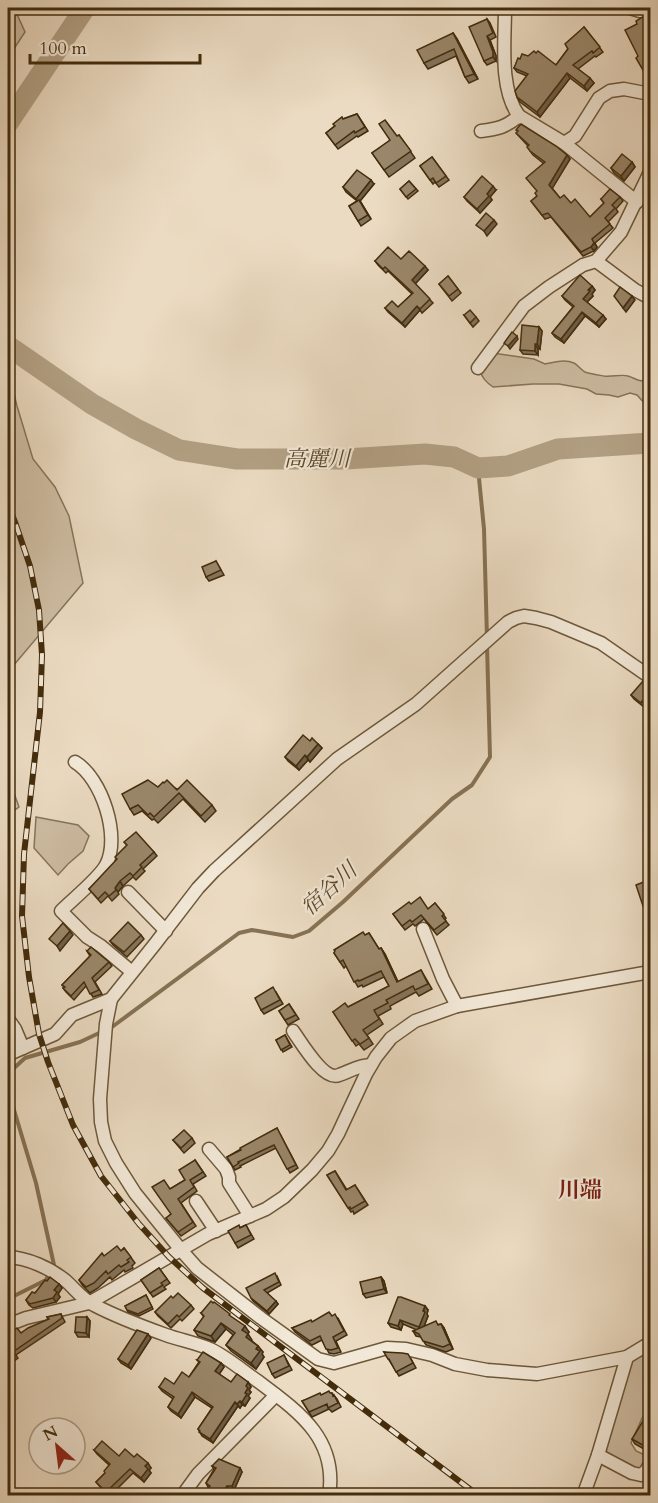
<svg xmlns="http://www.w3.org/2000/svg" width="658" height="1503" font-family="Cardo,'Noto Serif JP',serif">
<rect width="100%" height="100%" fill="#ebdbc2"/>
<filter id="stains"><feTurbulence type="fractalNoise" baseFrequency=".00333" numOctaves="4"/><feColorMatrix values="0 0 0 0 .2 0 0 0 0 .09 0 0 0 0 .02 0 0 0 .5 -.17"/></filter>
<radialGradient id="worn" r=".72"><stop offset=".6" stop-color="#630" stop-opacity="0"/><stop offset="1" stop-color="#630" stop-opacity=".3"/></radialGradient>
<g fill="#cebda3" stroke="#887458" stroke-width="1.5">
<polygon points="8,8 18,8 16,12 25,32 8,58"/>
<path d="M492,353L534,359L545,364C554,362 565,359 574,363C578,365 581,370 585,372C591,374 598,375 604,376C612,377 622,374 628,376C638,379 639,384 650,378V407L646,405L637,395L630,393L618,397L609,395L596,394L587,389L559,384H533L493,387C486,382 482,378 480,370Z"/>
<polygon points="8,371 9,374 17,406 33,459 55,487 69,516 83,583 8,672"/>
<polygon points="8,777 9,779 19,807 8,815"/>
<polygon points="36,817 78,825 89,836 83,851 68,864 58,875 34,848"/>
<polygon points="650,1346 650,1414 643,1416 631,1443 636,1451 647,1456 646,1465 639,1470 607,1454 605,1443 632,1358"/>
</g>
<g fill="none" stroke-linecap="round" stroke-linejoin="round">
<g stroke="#867254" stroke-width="4">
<polyline points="478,468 484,529 487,638"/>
<polyline points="8,1299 46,1280 54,1265 36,1183 8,1090 13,1069 25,1058 80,1042 112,1027 239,933 252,930 293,937 309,931 343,902 452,799 472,785 490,757 487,645"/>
</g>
<g stroke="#b2a084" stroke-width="21">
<polyline points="8,123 85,8"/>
<polyline points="8,346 92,404 136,429 179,450 237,459 346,459 425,454 454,457 478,468 508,466 558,449 650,443"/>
</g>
<defs>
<g id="minor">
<path d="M505,8C505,41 499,89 519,116"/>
<polyline points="630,8 640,11 650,11"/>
<path d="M481,131C498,129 506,127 519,116L564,143L637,202"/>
<polyline points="564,143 575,136 599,98 610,91 624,89 650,94"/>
<polyline points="596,261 635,290 650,298"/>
<polyline points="478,368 524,306 549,287 583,265 596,261 621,232 650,172"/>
<path d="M75,762C102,778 121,837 106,865C100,877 72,900 61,911L87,937L101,946L132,972"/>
<polyline points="128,892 166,931"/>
<polyline points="423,929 443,979 457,1006"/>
<polyline points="111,999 106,1024 100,1099 101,1122 105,1141 116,1163 135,1193 181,1250 197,1268 261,1318 318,1359 334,1363 387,1348 406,1349 432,1355 455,1364 487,1370 537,1374 627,1357"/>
<polyline points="8,1019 15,1029 23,1048"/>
<path d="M293,1031C301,1042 324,1082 339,1075C351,1071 359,1065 371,1065"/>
<polyline points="8,1057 9,1054 55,1034 72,1015 111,999 155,944 198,888 214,871 337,759 416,704 508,622 516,618 524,616 536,618 551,622 601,643 650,677"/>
<polyline points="209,1149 226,1169 229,1177 229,1183 250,1216"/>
<polyline points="196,1201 216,1231"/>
<path d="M8,1257C28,1258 50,1268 66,1281C75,1289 83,1300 94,1305C117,1317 141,1326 166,1335C180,1340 196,1343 210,1349C227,1357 243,1371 259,1382C299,1412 338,1439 329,1496"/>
<polyline points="8,1325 26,1318 89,1303 208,1234 266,1209 284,1197 312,1170 328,1151 338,1134 366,1074 376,1057 391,1038 415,1021 457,1006 650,972"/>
<polyline points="598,1455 632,1473 641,1475 646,1471 650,1464"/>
<polyline points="182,1496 198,1474 276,1395"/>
<polyline points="583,1496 598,1455 627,1357 650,1343"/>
</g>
</defs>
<use href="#minor" stroke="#6d583a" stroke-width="15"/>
<use href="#minor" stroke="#f2e8d7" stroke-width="12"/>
<defs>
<polyline id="rail" points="8,504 15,522 30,566 39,610 42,655 40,712 24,854 22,916 29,977 39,1034 48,1062 73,1125 101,1176 139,1224 169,1257 203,1288 479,1496"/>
</defs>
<use href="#rail" stroke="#432c0c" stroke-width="6"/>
<use href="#rail" stroke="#f2e8d7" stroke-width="4" stroke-dasharray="11" stroke-linecap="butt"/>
</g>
<g fill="#84745c" stroke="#432c0c" stroke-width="1.5">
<polygon points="487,19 490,23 496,37 490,40 496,56 496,61 487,65 484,61"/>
<polygon points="584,27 603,52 596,57 595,56 578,69 594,83 587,91 570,78 540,117 520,102 517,97 527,76 517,72 514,68 520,59 536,53 556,65"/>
<polygon points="453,33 457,39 478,79 469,83 465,77 456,56 428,69 424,63"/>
<polygon points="357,114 368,131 358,137 357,136 338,149 326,133 343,119"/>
<polygon points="516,133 567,155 570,159 552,188 560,198 571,203 590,217 604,203 601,199 620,197 623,201 616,209 618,212 608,222 613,228 595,243 597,247 594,251 583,256 551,217 545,219 531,201 537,196 537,192 543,163 533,155 530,151 528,146"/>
<polygon points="399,135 415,158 389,177 372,153"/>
<polygon points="432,157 449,180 439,187 435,182 433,184 420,166"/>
<polygon points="632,162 635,167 624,181 614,173 611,168"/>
<polygon points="409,181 418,191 408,199 400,189"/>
<polygon points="374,184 360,201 371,219 361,226 349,206 357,201 346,192 343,187"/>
<polygon points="496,190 490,197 492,200 480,213 467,201 464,197"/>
<polygon points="401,259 428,270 415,284 433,303 422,313 420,310 405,327 388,312 385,308 398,307 412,294 388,271 386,273 378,265 375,261"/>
<polygon points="448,276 461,293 452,301 439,284"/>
<polygon points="592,286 595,290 592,294 593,296 587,302 606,319 599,327 585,316 564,343 555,337 552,333 573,307 565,300 562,296"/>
<polygon points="464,315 476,317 479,321 473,327"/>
<polygon points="539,327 542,331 540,349 538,349 538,355 523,354 520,350"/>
<polygon points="216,561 224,575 209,581 206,577"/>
<polygon points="651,687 647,707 645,705 644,707 634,699 631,695"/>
<polygon points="310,741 318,744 322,748 310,762 308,760 299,770 288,761 285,757"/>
<polygon points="164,783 212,805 216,811 205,822 183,799 158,823 154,819 152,820 142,811 134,815 130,809 158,787"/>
<polygon points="124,842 154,852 157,856 143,869 145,871 136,880 133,877 123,886 118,892 119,894 112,901 108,896 101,903 89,889 117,860 127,845"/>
<polygon points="649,880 651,881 651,908 646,910 643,906"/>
<polygon points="435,903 446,918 445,920 449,925 437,935 424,919 415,926 413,924 405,930 393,914 411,904 428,909"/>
<polygon points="8,904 13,909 13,928 8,928"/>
<polygon points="369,933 379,949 381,948 385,954 398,982 421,970 432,989 419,996 416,992 390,1006 391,1009 378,1016 383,1024 367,1035 373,1044 364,1050 359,1044 356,1046 333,1012 348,1007 389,986 384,977 363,987 362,985 358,987 346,966 344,968 334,953"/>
<polygon points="141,935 144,939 127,957 113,945 110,941"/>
<polygon points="87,951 109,962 112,966 95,982 102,994 93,997 86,986 74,1000 66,992 63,988 64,987 62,985 90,956"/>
<polygon points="276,992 283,1004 264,1014 261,1010"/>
<polygon points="289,1004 299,1019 288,1025 279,1011"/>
<polygon points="285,1035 292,1047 283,1052 276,1040"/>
<polygon points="277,1128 298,1168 290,1173 276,1148 240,1166 241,1167 235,1170 227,1157"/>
<polygon points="192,1138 195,1143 184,1153 173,1140"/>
<polygon points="195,1160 206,1176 193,1184 197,1191 181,1203 196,1226 181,1236 166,1218 171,1214 170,1189 185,1180"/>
<polygon points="335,1171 347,1190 355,1185 368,1205 354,1214 353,1211 351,1212 327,1175"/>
<polygon points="246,1225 254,1239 238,1248 235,1243 240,1228"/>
<polygon points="124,1248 135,1263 132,1266 133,1268 125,1272 124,1270 112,1280 110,1277 98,1288 90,1293 83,1286 79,1280 104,1256 121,1251"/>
<polygon points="159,1268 170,1283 164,1287 166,1289 153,1297 141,1280"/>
<polygon points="277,1276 281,1285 267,1293 278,1304 269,1314 253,1301 251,1298"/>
<polygon points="381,1277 384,1281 387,1293 366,1298 363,1294"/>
<polygon points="47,1281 59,1284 62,1288 58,1294 60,1297 56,1302 33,1308 29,1305 26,1300 35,1293"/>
<polygon points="146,1295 153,1309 139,1316 128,1312 125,1306"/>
<polygon points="173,1298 191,1305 194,1309 182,1321 180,1319 171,1328 158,1316 155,1312"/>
<polygon points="425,1306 428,1310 427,1314 428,1316 424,1326 441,1324 444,1328 453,1349 446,1352 426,1345 421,1337 416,1336 413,1331 417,1330 403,1324 401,1330 391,1327 388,1323"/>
<polygon points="201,1313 232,1318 249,1332 248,1334 252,1341 258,1346 263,1352 262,1354 264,1357 256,1369 231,1351 226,1345 233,1335 226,1329 215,1342 198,1336 194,1330 204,1317"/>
<polygon points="61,1314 65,1322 16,1355 18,1358 8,1366 8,1335 21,1333 48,1320 47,1317"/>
<polygon points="332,1316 338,1318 347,1335 336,1341 341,1352 334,1354 329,1353 322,1340 312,1345 295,1332 292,1328"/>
<polygon points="87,1317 90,1321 89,1337 78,1337 75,1332"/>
<polygon points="151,1338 131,1369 121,1363 118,1359"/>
<polygon points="384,1352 411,1359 416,1368 399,1376"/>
<polygon points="284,1355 292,1370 275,1378 272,1374"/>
<polygon points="197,1360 221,1363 224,1367 219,1374 231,1382 248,1382 251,1387 249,1390 251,1392 248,1396 250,1398 245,1406 242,1405 240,1408 238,1406 213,1443 202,1436 198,1429 212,1408 195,1397 181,1418 171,1411 168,1407 173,1399 162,1391 159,1387 174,1384 189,1377 199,1362"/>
<polygon points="332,1393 337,1399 341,1407 332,1412 329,1409 312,1417 302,1401 321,1395"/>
<polygon points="651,1419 651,1453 635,1444 632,1439"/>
<polygon points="94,1450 119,1456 134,1457 151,1468 149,1470 151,1473 144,1482 133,1473 110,1496 108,1496 96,1482 105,1473 109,1465 97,1454"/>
<polygon points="212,1466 240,1468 242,1472 234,1490 208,1487 206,1483 214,1469"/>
</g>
<g fill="#6c5e4b" stroke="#432c0c" stroke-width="1.5">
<polygon points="453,33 457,39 478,79 474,74"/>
<polygon points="487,36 490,40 496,56 496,61 493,57"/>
<polygon points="567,73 570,78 540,117 537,112"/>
<polygon points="590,78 594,83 587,91 584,86"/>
<polygon points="567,155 570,159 552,189 549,185"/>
<polygon points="632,162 635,167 624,181 621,176"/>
<polygon points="371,180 374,184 360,201 371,219 360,202 359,203 356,199"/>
<polygon points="493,186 496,190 490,197 492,200 480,213 477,209 487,194"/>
<polygon points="494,220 497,224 487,236 484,231"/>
<polygon points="594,243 597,247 594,251 591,247"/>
<polygon points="425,266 428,270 415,284 412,280"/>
<polygon points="592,286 595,290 592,294 593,296 586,303 583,299"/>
<polygon points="632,296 635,300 626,312 623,308"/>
<polygon points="417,306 420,310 405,327 402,323"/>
<polygon points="582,312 585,316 564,343 561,339"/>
<polygon points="603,315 606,319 599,327 596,323"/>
<polygon points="539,327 542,331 540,349 537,344"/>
<polygon points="517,336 518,339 510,349 508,346"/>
<polygon points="535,344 538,349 538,355 535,351"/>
<polygon points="651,692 651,703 647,707 644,703"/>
<polygon points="318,744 322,748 310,762 307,757"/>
<polygon points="305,755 308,760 299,770 296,766"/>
<polygon points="120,881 123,886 118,892 115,888"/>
<polygon points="10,904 13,909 13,928 10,923"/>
<polygon points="70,931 73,935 60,951 57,946"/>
<polygon points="10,936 14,941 8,948 8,938"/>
<polygon points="381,948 385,954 401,988 397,982"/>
<polygon points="381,1277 384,1281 387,1293 384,1289"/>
<polygon points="59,1284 62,1288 58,1294 60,1297 56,1302 53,1298 54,1290"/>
<polygon points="276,1301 278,1304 269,1314 267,1311"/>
<polygon points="425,1306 428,1310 427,1314 428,1316 422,1332 419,1327"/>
<polygon points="87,1317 90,1321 89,1337 86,1333"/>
<polygon points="400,1320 403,1324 401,1330 398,1326"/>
<polygon points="221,1323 226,1329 215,1342 211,1336"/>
<polygon points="441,1324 444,1328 453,1349 450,1344"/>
<polygon points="245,1326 249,1332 248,1334 252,1340 250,1343 242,1330"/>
<polygon points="148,1334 151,1338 131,1369 128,1365"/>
<polygon points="258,1346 263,1352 262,1354 264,1357 256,1369 251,1363 256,1349"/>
<polygon points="221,1363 224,1367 218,1376 215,1371"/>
<polygon points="248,1382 251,1387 249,1390 251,1392 248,1396 250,1398 245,1406 242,1402 246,1386"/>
<polygon points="192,1392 195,1397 181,1418 178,1414"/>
<polygon points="240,1401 242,1405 240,1408 237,1404"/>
<polygon points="235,1402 238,1406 213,1443 210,1439"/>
<polygon points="148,1463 151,1468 149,1470 151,1473 144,1482 141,1478 145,1466"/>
<polygon points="240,1468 242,1472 234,1490 232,1486"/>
<polygon points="227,1486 229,1489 225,1496 220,1496"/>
</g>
<g fill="#9a876b" stroke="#432c0c" stroke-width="1.5">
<polygon points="649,13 651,13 651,75 647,77 636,58 638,56 625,30 637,24 636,21"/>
<polygon points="487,19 493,33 487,36 493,52 493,57 484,61 469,27"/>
<polygon points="584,27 600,47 593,53 592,51 573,65 590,78 584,86 567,73 537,112 517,97 515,91 528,74 514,68 518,58 520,59 522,54 528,56 534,51 536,53 538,51 556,65 568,49 565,44"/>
<polygon points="453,33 474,74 465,77 454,49 424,63 417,50"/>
<polygon points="357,114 365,127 355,133 354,131 335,145 326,133 335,126 333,124 342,117 343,119"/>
<polygon points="385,120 397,136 399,135 411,151 384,170 372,153 390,140 379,124"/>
<polygon points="521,124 556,146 567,155 549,185 560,198 564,195 571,203 575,199 590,217 604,203 601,199 610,189 620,197 612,205 615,208 605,218 610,224 592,239 594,243 591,247 581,252 548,213 542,215 531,201 537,196 535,193 537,191 526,178 545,162 530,151 527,147 529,145 516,133 518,131 516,130"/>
<polygon points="622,154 632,162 621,176 611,168"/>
<polygon points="432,157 446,176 436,183 433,178 430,180 420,166"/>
<polygon points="357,170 371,180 356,199 343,187"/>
<polygon points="482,176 493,186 487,194 489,196 477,209 464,197"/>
<polygon points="409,181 416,189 406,197 400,189"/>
<polygon points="359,200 368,215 358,221 349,206"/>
<polygon points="486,213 494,220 484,231 476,225"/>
<polygon points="388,247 401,259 409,251 425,266 412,280 430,299 420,309 417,306 402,323 385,308 392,301 398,307 413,293 385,267 383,269 375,261"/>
<polygon points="580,275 592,286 588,290 590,291 583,299 603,315 596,323 582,312 561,339 552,333 574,306 562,296"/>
<polygon points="448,276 458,289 449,296 439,284"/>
<polygon points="620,287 632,296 623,308 614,296"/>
<polygon points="470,310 476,317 470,323 464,315"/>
<polygon points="522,325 539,327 537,344 535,344 535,351 520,350"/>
<polygon points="512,332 517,336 508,346 504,343"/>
<polygon points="216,561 221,570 206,577 202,567"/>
<polygon points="643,681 651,687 651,692 648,694 650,696 644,703 642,701 641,703 631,695"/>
<polygon points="303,735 310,741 312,738 318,744 307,757 305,755 296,766 285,757"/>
<polygon points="148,780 158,787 163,782 164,783 167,780 177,790 187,780 212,805 201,816 179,793 154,817 150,813 148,815 138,805 130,809 122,794"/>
<polygon points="136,832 154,852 140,865 142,867 133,876 130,873 120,881 115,888 116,890 109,896 105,892 98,899 89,889 117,859 115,857 127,845 124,842"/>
<polygon points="649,880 651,883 651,903 643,906 636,885"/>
<polygon points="420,897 428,909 435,903 444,914 442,916 446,921 434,930 421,915 412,922 410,920 402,926 393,914 409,902 411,904"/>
<rect x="8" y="904" width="2" height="19"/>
<polygon points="128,922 141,935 124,952 110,941"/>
<polygon points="63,923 70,931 57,946 49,939"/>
<polygon points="363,932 365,935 369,933 379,949 381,948 397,982 421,970 428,984 415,990 413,986 386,1000 388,1003 374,1010 379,1019 363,1030 369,1038 360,1044 355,1039 352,1041 333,1012 345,1003 348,1007 389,986 381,971 359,981 358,980 354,982 343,960 340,962 334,953 335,951 334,950"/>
<polygon points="91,947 109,962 92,978 99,990 90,994 84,982 71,996 63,988 65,987 62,985 91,955 87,951"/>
<polygon points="273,987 280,1000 261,1010 255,998"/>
<polygon points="289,1004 296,1015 285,1020 279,1011"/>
<polygon points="285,1035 290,1045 281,1050 276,1040"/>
<polygon points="277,1128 296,1165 287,1169 274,1145 238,1162 239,1163 233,1167 227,1157 241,1150 240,1148"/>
<polygon points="184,1130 192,1138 181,1148 173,1140"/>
<polygon points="195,1160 203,1172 190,1180 194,1187 178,1199 193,1222 178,1232 166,1218 171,1214 152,1187 164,1180 170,1189 185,1180 179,1170"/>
<polygon points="335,1171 346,1190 355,1185 365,1201 351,1209 350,1207 348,1208 327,1175"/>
<polygon points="239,1225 240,1228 246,1225 251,1235 235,1243 228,1231"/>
<polygon points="117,1246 121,1251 124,1248 131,1257 127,1260 129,1262 121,1267 119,1265 108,1274 106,1271 94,1283 86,1287 79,1280 102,1253 104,1256"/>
<polygon points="159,1268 167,1279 161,1283 163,1285 150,1293 141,1280"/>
<polygon points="275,1273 279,1282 264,1290 276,1301 267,1311 251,1298 246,1288"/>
<polygon points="50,1277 59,1284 54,1290 57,1292 53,1298 30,1304 26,1300 32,1292 35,1293 45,1280 47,1281"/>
<polygon points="381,1277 384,1289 363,1294 360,1282"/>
<polygon points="178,1293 191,1305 179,1317 177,1315 168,1324 155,1312 171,1296 173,1298"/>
<polygon points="146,1295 152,1307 138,1314 127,1310 125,1306"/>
<polygon points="398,1297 401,1297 425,1306 423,1311 425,1312 419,1327 400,1320 398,1326 388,1323"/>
<polygon points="211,1301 213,1303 214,1302 230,1314 229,1315 245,1326 242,1330 248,1334 246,1337 258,1346 256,1349 260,1351 251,1363 226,1345 235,1333 221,1323 211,1336 194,1330 204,1316 201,1313"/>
<polygon points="329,1312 332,1316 335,1314 344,1331 333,1337 338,1348 331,1350 326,1349 320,1336 310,1341 292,1328 311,1320 312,1322"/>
<polygon points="61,1314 62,1318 13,1352 15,1355 8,1361 8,1335 17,1328 21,1333 28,1328 49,1319 47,1317"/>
<polygon points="76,1317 87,1317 86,1333 75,1332"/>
<polygon points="436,1321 438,1325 441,1324 450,1344 443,1347 423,1341 419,1334 413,1331"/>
<polygon points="137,1330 148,1334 128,1365 118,1359"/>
<polygon points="203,1352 221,1363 215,1371 231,1382 237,1374 248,1382 246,1386 248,1388 245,1393 247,1394 242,1402 240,1401 237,1404 235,1402 210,1439 199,1432 200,1431 198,1429 213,1407 192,1392 178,1414 168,1407 174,1397 159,1387 165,1378 174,1384 182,1372 189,1377 200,1362 197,1360"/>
<polygon points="384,1352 402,1353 408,1354 413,1363 396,1372 389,1359 388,1359"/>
<polygon points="284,1355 289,1366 272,1374 267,1363"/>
<polygon points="329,1391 330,1393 332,1393 333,1396 334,1395 338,1403 328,1408 327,1404 309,1412 302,1401 320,1393 321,1395"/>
<polygon points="646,1416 651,1419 651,1444 648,1448 632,1439"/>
<polygon points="102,1441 119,1456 125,1449 134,1457 137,1454 148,1463 145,1466 148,1469 141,1478 130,1469 106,1492 96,1482 105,1473 104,1471 110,1464 94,1450"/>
<polygon points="219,1459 240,1468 232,1486 227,1486 220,1496 201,1496 210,1486 206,1483 216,1468 212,1466"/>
</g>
<g text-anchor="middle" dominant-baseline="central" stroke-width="4.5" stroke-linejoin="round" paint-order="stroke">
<g font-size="22" font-style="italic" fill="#5f492a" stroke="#f2e8d7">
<text x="317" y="459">高麗川</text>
<text transform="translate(329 889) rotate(-42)">宿谷川</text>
</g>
<g font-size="22" font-weight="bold" fill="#7a1f14" stroke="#f2e8d7">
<text x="580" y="1190">川端</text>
</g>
</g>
<rect width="658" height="1503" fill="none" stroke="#ebdbc2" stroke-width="30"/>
<rect x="9" y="9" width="640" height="1485" fill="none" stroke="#432c0c" stroke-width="3"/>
<rect x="15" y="15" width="628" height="1473" fill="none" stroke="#432c0c" stroke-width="1.5"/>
<g transform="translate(57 1446) rotate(332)"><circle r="28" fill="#f2e8d7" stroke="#ac9d86" stroke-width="1.5"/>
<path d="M0-4.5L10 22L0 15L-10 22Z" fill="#8f2418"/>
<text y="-9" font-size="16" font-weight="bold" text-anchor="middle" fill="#432c0c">N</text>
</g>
<path d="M30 54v9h170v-9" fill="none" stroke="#432c0c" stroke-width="3"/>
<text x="39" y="54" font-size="18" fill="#432c0c" stroke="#f2e8d7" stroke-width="4.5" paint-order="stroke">100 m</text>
<rect width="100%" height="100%" filter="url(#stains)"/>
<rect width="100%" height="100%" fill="url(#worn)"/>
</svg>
